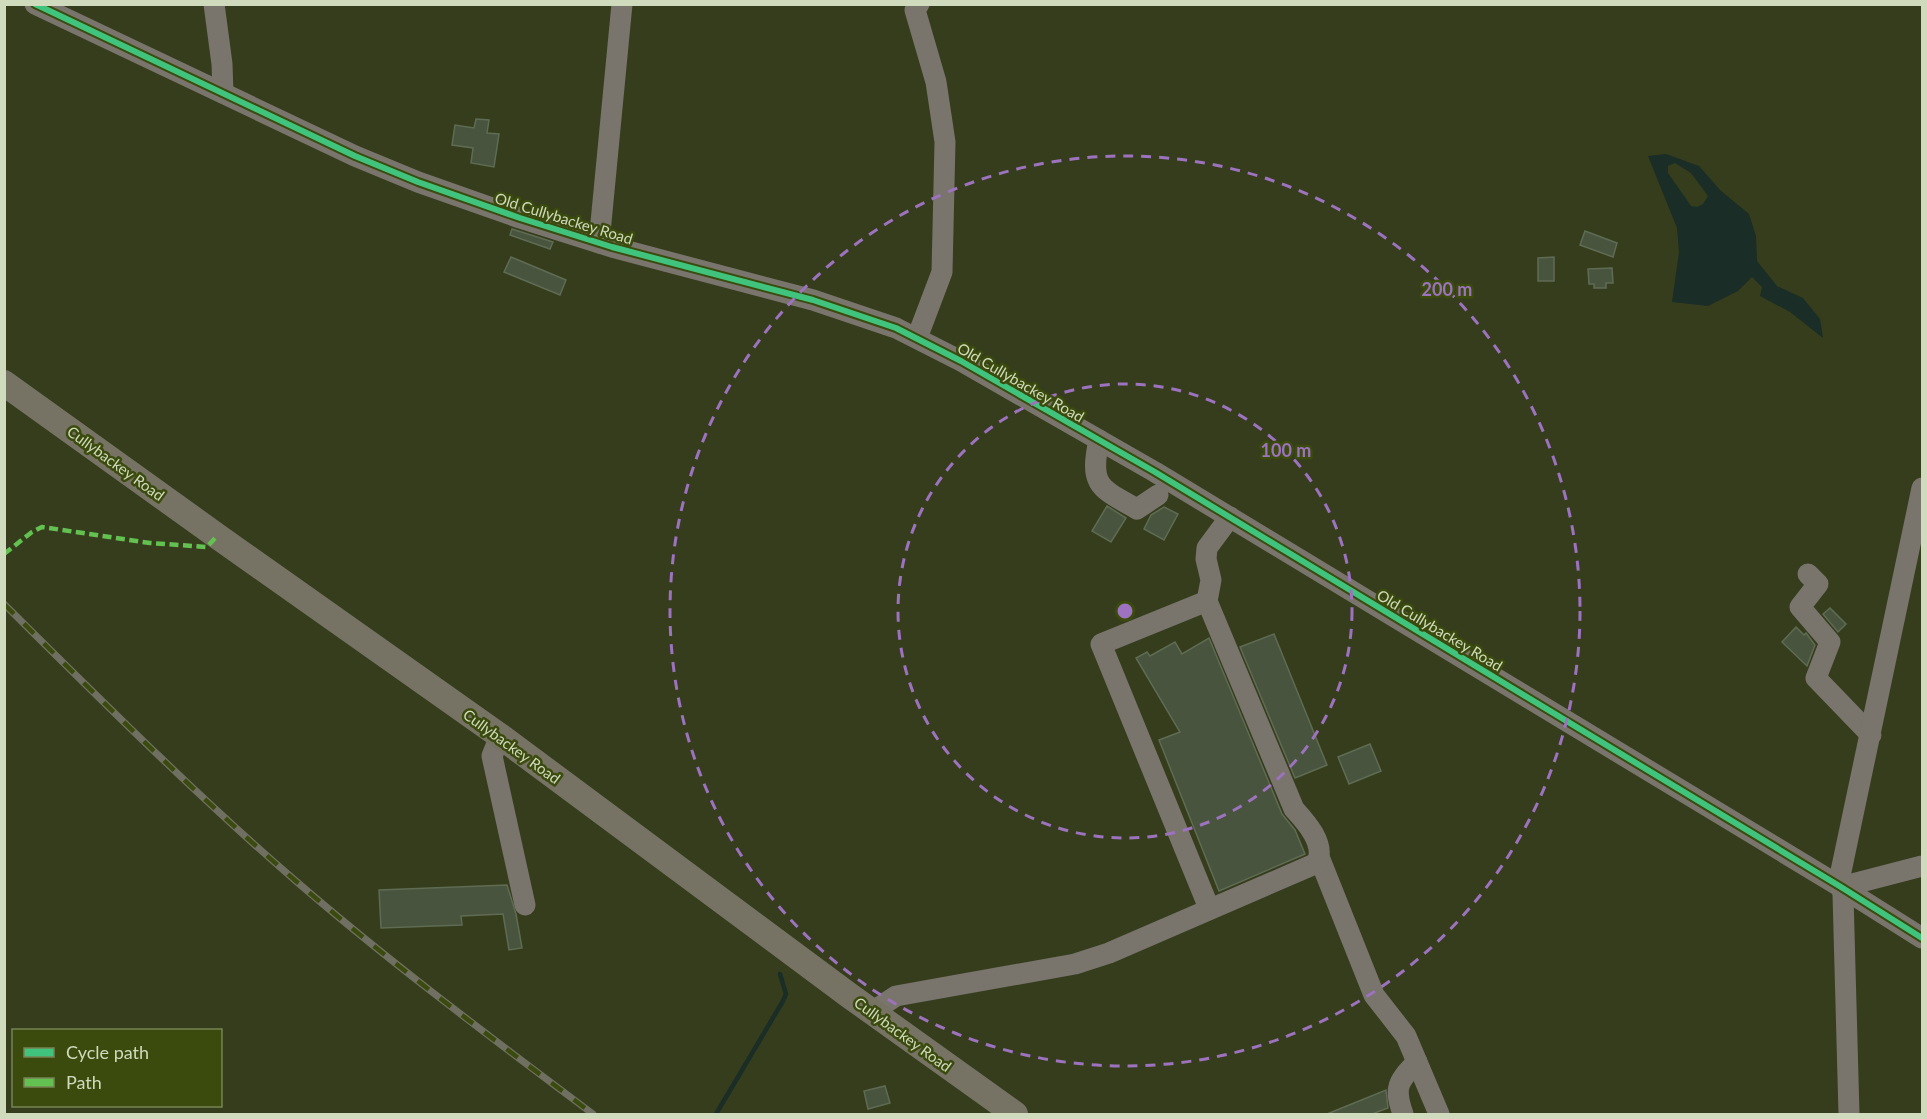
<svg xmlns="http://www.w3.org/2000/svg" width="1927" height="1119" font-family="Lato,sans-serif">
<rect width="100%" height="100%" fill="#353d1c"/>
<path fill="#1a2d26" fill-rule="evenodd" d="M1666,154L1699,166L1720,190L1749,214L1756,236L1757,261L1777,286L1803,298L1820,319L1823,338L1790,312L1760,296L1762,287L1752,277L1738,291L1708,306L1672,302L1679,252L1677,228L1648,156ZM1675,163L1691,173L1708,196L1703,204L1697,207L1691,206L1668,173V166Z"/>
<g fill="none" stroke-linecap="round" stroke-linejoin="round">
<polyline stroke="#1a2d26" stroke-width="4.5" points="716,1114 783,1001 786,994 780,974"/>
</g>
<g fill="#48543d" stroke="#5f6b53" stroke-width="1.5">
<polygon points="476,119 489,120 487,133 499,134 494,167 471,163 473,148 452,145 455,125 474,128"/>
<polygon points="512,229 553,242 550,249 510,235"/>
<polygon points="1585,231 1617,243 1613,257 1580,245"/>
<polygon points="511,257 566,280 560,295 504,272"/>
<polygon points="1554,257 1554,281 1538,281 1538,258"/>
<polygon points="1612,268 1613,283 1606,283 1606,288 1594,288 1594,284 1589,284 1588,269"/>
<polygon points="1107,506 1126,518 1111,542 1092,531"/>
<polygon points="1164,507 1178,514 1164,540 1144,529 1151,515"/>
<polygon points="1830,608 1846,624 1838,632 1823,614"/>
<polygon points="1796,627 1804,635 1806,633 1815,645 1807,666 1782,642"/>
<polygon points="1274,634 1327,765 1295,778 1240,647"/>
<polygon points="1209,638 1282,814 1295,830 1305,854 1219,891 1159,740 1180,732 1136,658 1147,652 1150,656 1175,642 1182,654"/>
<polygon points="1370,744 1381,771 1349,784 1338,757"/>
<polygon points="507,885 516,914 522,948 509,950 503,914 461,916 462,925 381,928 379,890"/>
<polygon points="885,1086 890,1103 868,1109 864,1091"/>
<polygon points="1386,1090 1388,1108 1372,1114 1327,1114"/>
</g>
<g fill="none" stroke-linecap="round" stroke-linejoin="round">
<g stroke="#79746c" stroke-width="21">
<polyline points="35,4 355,156 418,182 520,218 612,247 813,300 896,328 961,361 1155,472 1841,887 1922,938"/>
<polyline points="214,4 222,64 223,93"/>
<polyline points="599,243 622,4"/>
<polyline points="917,338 942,272 945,142 936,82 915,10 919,4"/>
<path d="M1099,440C1089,486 1100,488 1137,509L1158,495"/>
<polyline points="1808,574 1818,584 1800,607 1830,642 1816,678 1871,735"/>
<polyline points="1207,601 1101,644 1209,908"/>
<polyline points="500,736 492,756 525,905"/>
<polyline points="1319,857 1374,995 1406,1036 1439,1114"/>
<polyline points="1841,887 1922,866"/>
<path d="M872,1012L896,996L1075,964L1109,953L1317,863C1326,844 1306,822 1294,809L1207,601L1211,580L1206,559L1207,548L1230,517"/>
<path d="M1403,1114C1394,1088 1397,1082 1417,1062"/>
<polyline points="1849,1114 1843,895 1840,876 1922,488"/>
</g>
<polyline stroke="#767364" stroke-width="26" points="4,383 217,536 500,736 850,996 1015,1114"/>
<defs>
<path id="rail" d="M4,604C100,699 195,794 297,882C392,964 493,1039 593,1114"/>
</defs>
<use href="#rail" stroke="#707062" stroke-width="7"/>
<use href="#rail" stroke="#3b4b0e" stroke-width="4.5" stroke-dasharray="14" stroke-linecap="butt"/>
<polyline stroke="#63c152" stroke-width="4.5" stroke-dasharray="9 4.5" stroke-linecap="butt" points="4,554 32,532 42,527 150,543 207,547 217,536"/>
<defs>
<polyline id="cycleway" points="35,4 355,156 418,182 520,218 612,247 813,300 896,328 961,361 1155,472 1841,887 1922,938"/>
</defs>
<use href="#cycleway" stroke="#3b4b0e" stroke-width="10"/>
<use href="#cycleway" stroke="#40c37c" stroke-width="6"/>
</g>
<g fill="none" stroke="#9d72be" stroke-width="3" stroke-dasharray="10 8">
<circle cx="1125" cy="611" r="227"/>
<circle cx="1125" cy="611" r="455"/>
</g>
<g text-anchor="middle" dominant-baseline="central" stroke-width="5" stroke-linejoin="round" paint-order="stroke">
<g font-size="15" fill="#d0dabc" stroke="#3b4b0e">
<text transform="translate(564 218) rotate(17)">Old Cullybackey Road</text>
<text transform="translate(1021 382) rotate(30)">Old Cullybackey Road</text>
<text transform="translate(116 463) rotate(36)">Cullybackey Road</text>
<text transform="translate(1440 630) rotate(31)">Old Cullybackey Road</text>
<text transform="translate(512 746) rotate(36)">Cullybackey Road</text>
<text transform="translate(903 1034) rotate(36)">Cullybackey Road</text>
</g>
</g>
<circle cx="1125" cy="611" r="9" fill="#9d72be" stroke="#3b4b0e" stroke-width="3"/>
<g font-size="18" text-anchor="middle" font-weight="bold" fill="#9d72be" stroke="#3b4b0e" stroke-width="5" stroke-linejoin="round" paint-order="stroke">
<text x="1447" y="296">200 m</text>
<text x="1286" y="457">100 m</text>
</g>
<rect width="1927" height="1119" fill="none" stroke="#d0dabc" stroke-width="12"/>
<rect x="12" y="1029" width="210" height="78" fill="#3b4b0e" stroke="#778454" stroke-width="1.5"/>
<rect x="24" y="1048" width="30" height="9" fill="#40c37c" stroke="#778454" stroke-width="1.5"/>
<text x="66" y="1059" font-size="18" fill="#d0dabc">Cycle path</text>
<rect x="24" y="1078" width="30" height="9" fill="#63c152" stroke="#778454" stroke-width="1.5"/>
<text x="66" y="1089" font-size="18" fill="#d0dabc">Path</text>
</svg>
